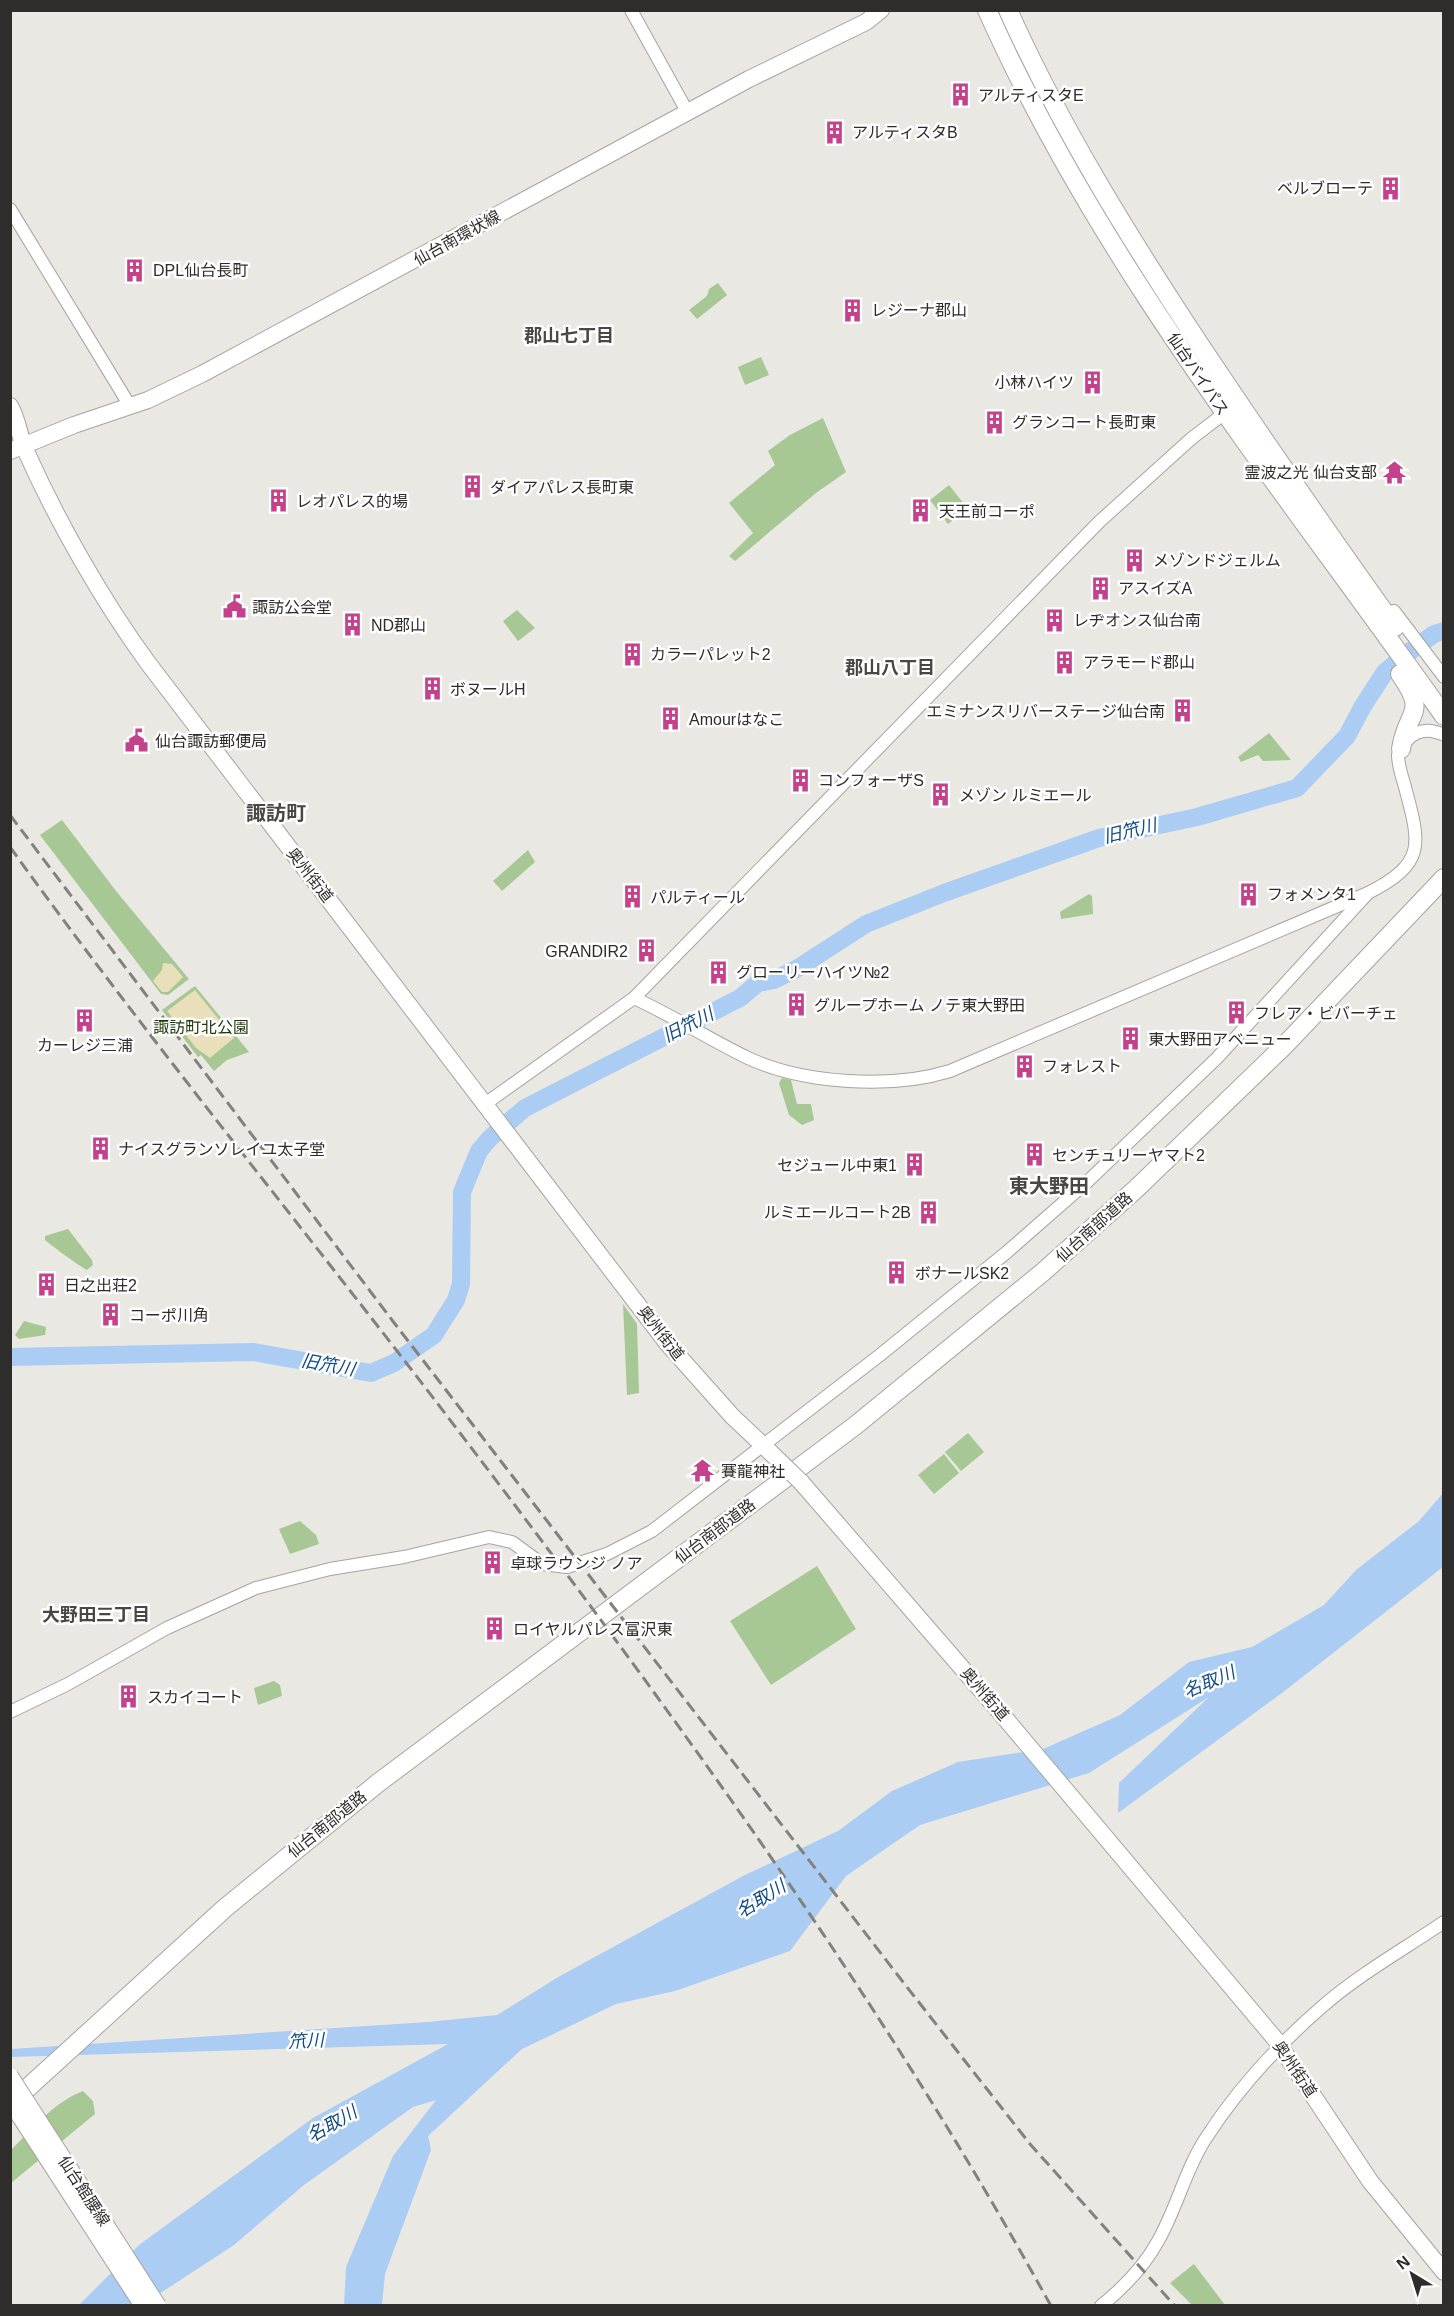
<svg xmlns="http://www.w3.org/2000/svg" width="1454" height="2316" font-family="Arial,'Noto Sans JP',sans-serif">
<rect width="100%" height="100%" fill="#eae8e3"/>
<g fill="#a7c795">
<polygon points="718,283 727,295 697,319 689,310 707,296 709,289"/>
<polygon points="761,357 769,375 745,385 738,367"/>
<polygon points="823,418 846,472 816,493 735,561 729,556 753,533 729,503 775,465 768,451 790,435"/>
<polygon points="949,485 968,509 948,524 930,500"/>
<polygon points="517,610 535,628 518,641 503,621"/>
<polygon points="1269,733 1291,760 1263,761 1258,755 1241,762 1238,757"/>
<polygon points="62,820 116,891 189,979 168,995 161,994 40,835"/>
<polygon points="528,850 535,862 502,891 493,881"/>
<polygon points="1089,894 1092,896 1093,914 1061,919 1060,912"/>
<polygon points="195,986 249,1052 227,1060 214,1071 201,1055 198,1057 162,1010"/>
<polygon points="782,1078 791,1080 797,1104 811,1104 814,1120 802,1125 789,1115 779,1083"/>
<path d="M68,1229L92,1260L93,1265L87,1270C83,1269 48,1243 45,1240V1236Z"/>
<polygon points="623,1304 637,1324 639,1393 627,1395"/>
<polygon points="24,1321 46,1327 45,1335 19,1339 15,1335"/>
<polygon points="968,1433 984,1452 961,1471 945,1452"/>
<polygon points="944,1454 959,1473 934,1494 918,1475"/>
<polygon points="300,1521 316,1535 319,1544 290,1554 279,1529"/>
<polygon points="817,1566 856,1629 771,1685 730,1621"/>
<polygon points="274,1681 280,1685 282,1696 258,1705 254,1688"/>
<path d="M83,2091L93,2101L95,2114L11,2183V2150C32,2129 54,2102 83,2091Z"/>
<polygon points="1194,2264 1225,2305 1192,2305 1170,2283"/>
</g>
<g fill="#e9dfba">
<polygon points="163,963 172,964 183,977 168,992 162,992 153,981 162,970"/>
<polygon points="195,990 234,1038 210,1058 196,1048 167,1011"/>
</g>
<polygon fill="#abcdf3" points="1443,1493 1443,1567 1282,1693 1118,1813 1119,1783 1209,1697 1089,1773 920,1825 846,1876 790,1951 675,1991 616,2004 522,2049 428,2136 431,2150 385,2274 382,2305 344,2305 346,2267 393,2156 436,2100 413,2107 304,2185 234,2245 142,2305 79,2305 139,2245 313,2118 448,2044 11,2057 11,2049 428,2022 497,2015 560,1976 743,1876 838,1831 892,1791 958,1762 1043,1749 1120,1715 1189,1662 1252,1647 1324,1605 1356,1570 1419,1521"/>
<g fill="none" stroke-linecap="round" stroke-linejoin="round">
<polyline stroke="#abcdf3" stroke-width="18" points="10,1357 254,1352 371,1373 394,1363 434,1335 456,1300 461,1284 462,1192 479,1151 490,1138 525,1108 740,998 758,983 774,980 798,968 866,924 944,893 1099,838 1197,817 1297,788 1347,736 1363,706 1385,672 1405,655 1434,634 1444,631"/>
<defs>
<g id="minor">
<polyline points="631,10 688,113"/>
<polyline points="10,209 130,406"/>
<polyline points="1394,611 1444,677"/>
<path d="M634,998C673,1016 709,1039 748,1058C804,1084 892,1089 950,1071L1368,893C1427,863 1420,844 1405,787C1402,776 1398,766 1398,755C1407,733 1423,725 1444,735"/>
<polyline points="485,1104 634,998 1099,522 1192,438 1230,409"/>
<polyline points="10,1712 68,1684 167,1628 256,1588 330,1569 404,1557 489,1537 512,1542 542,1564 567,1567 607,1554 652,1531 880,1355 1007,1252 1088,1181 1217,1058 1368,893"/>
<path d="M1101,2306C1123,2288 1144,2267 1158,2241C1177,2208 1185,2170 1206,2138C1237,2090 1280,2043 1324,2005C1360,1974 1404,1949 1444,1922"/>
</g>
<g id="major">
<path d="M10,406C18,420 19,435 25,449C57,521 102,600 148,663L667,1343L732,1416L770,1452"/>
<polyline points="10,451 74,425 148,400 202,374 749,79 866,22 881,10"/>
<polyline points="801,1482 994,1705 1276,2040 1370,2181 1444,2272"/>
</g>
<g id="highway">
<path d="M987,10C1102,268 1282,487 1444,716"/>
<path d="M1008,10C1062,130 1130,239 1202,348C1265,442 1329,535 1395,627"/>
<path d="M1400,674C1429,715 1407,709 1401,749"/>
<polyline points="10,2104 225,1908 378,1783 856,1425 1043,1272 1137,1188 1284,1046 1444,878"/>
</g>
</defs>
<use href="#minor" stroke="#a6a49f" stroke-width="14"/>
<use href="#major" stroke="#a6a49f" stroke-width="18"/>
<use href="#highway" stroke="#a6a49f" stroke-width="20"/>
<use href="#minor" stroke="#fff" stroke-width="12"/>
<use href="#major" stroke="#fff" stroke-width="16"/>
<use href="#highway" stroke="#fff" stroke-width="18"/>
<g stroke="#82817e" stroke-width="3" stroke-dasharray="12 6" stroke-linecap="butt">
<polyline points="10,815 395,1324 903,1982 1030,2144 1175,2306"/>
<path d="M10,847C154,1047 311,1237 460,1433C673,1712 881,1997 1051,2306"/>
</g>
<defs>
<g id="major-bridge">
<polyline points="770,1452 801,1482"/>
<polyline points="10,2076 158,2306"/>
<polyline points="10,2101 143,2306"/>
</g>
</defs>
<use href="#major-bridge" stroke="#a6a49f" stroke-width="18" stroke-linecap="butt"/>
<use href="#major-bridge" stroke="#fff" stroke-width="16"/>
</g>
<defs>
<symbol id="building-bare" viewBox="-9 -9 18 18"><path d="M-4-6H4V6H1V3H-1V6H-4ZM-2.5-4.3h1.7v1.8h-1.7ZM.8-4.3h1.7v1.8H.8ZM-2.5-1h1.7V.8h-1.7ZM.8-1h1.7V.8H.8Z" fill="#c4428c" stroke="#fff" stroke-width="2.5" paint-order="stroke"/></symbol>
<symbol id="temple-bare" viewBox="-9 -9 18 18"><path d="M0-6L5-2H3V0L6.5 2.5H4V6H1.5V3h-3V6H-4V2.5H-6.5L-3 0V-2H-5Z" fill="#c4428c" stroke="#fff" stroke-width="2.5" paint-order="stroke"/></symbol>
<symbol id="civic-bare" viewBox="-9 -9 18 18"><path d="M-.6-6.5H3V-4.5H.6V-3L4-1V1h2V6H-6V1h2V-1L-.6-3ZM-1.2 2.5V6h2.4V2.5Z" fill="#c4428c" stroke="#fff" stroke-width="2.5" paint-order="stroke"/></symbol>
</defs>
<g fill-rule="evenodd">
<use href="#building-bare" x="944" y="78" width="33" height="33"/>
<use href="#building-bare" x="818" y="116" width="33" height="33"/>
<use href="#building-bare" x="1374" y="172" width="33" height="33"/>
<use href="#building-bare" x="118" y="254" width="33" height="33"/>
<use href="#building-bare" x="836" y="294" width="33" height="33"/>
<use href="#building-bare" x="1076" y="366" width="33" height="33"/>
<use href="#building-bare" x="978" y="406" width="33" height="33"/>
<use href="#temple-bare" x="1378" y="456" width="33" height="33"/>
<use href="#building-bare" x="456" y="470" width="33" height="33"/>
<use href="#building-bare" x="262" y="484" width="33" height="33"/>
<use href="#building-bare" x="904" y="494" width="33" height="33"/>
<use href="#building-bare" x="1118" y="544" width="33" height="33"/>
<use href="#building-bare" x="1084" y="572" width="33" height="33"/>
<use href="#civic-bare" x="218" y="590" width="33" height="33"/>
<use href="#building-bare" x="1038" y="604" width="33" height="33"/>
<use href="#building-bare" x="336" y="608" width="33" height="33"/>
<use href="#building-bare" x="616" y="638" width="33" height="33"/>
<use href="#building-bare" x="1048" y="646" width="33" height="33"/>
<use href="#building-bare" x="416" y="672" width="33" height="33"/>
<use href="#building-bare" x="1166" y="694" width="33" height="33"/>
<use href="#building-bare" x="654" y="702" width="33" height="33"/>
<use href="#civic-bare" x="120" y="724" width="33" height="33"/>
<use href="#building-bare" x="784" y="764" width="33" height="33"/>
<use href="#building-bare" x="924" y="778" width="33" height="33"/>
<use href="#building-bare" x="1232" y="878" width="33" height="33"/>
<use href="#building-bare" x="616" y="880" width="33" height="33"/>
<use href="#building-bare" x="630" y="934" width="33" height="33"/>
<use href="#building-bare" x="702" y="956" width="33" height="33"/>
<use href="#building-bare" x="780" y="988" width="33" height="33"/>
<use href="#building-bare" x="1220" y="996" width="33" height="33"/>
<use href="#building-bare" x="68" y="1004" width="33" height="33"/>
<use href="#building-bare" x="1114" y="1022" width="33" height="33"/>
<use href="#building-bare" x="1008" y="1050" width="33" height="33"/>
<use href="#building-bare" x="84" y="1132" width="33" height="33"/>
<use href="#building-bare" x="1018" y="1138" width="33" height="33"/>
<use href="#building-bare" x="898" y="1148" width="33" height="33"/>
<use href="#building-bare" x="912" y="1196" width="33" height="33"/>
<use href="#building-bare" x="880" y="1256" width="33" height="33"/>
<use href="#building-bare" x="30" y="1268" width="33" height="33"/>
<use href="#building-bare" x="94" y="1298" width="33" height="33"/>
<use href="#temple-bare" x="686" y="1454" width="33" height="33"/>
<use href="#building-bare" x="476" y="1546" width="33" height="33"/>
<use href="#building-bare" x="478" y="1612" width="33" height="33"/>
<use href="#building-bare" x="112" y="1680" width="33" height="33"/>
</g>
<g text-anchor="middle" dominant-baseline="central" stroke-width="5" stroke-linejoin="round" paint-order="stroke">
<g font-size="16" fill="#2e2d2b" stroke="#fff" text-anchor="start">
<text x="978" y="95">アルティスタE</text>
<text x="852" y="132">アルティスタB</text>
<text x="1373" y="188" text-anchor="end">ベルブローテ</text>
<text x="153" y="270">DPL仙台長町</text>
<text x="871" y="310">レジーナ郡山</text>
<text x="1074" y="382" text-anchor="end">小林ハイツ</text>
<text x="1012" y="422">グランコート長町東</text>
<text x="1377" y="472" text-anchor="end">霊波之光 仙台支部</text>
<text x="490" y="487">ダイアパレス長町東</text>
<text x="296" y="501">レオパレス的場</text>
<text x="939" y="511">天王前コーポ</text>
<text x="1153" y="560">メゾンドジェルム</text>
<text x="1118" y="588">アスイズA</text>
<text x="252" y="607">諏訪公会堂</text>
<text x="1073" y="620">レヂオンス仙台南</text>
<text x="371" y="625">ND郡山</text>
<text x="650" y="654">カラーパレット2</text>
<text x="1083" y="662">アラモード郡山</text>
<text x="450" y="689">ボヌールH</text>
<text x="1165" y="711" text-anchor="end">エミナンスリバーステージ仙台南</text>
<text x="689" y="719">Amourはなこ</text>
<text x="155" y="741">仙台諏訪郵便局</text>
<text x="818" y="780">コンフォーザS</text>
<text x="959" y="795">メゾン ルミエール</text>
<text x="1267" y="894">フォメンタ1</text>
<text x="650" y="897">パルティール</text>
<text x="628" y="951" text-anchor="end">GRANDIR2</text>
<text x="736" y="972">グローリーハイツ№2</text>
<text x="814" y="1005">グループホーム ノテ東大野田</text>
<text x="1254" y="1013">フレア・ビバーチェ</text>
<text x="1148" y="1039">東大野田アベニュー</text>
<text x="85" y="1045" text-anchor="middle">カーレジ三浦</text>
<text x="1042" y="1066">フォレスト</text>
<text x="118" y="1149">ナイスグランソレイユ太子堂</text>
<text x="1052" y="1155">センチュリーヤマト2</text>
<text x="897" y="1165" text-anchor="end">セジュール中東1</text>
<text x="911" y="1212" text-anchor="end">ルミエールコート2B</text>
<text x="915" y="1273">ボナールSK2</text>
<text x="64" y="1285">日之出荘2</text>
<text x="129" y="1315">コーポ川角</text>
<text x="721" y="1471">賽龍神社</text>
<text x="510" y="1563">卓球ラウンジ ノア</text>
<text x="513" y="1629">ロイヤルパレス富沢東</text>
<text x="147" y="1697">スカイコート</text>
</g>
<g font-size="16" fill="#2e2d2b" stroke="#fff">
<text transform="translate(457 238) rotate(-29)">仙台南環状線</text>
<text transform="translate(1198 374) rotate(56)">仙台バイパス</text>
<text transform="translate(310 875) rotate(52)">奥州街道</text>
<text transform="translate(1094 1227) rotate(-42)">仙台南部道路</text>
<text transform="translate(661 1333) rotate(52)">奥州街道</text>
<text transform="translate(715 1531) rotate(-37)">仙台南部道路</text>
<text transform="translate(985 1694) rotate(49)">奥州街道</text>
<text transform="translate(327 1824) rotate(-39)">仙台南部道路</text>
<text transform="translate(1295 2069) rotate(56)">奥州街道</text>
<text transform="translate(84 2191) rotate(57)">仙台館腰線</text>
</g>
<g font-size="16" fill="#1c3906" stroke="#fff">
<text x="201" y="1027">諏訪町北公園</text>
</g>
<g font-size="18" font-weight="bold" fill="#494743" stroke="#fff">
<text x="569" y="336">郡山七丁目</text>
<text x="890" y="668">郡山八丁目</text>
<text x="96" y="1615">大野田三丁目</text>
</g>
<g font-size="18" font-style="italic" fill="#114c84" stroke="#fff">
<text transform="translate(1130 831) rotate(-13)">旧笊川</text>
<text transform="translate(688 1025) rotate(-27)">旧笊川</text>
<text transform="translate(328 1365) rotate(10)">旧笊川</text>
<text transform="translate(1209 1682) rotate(-23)">名取川</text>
<text transform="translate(761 1899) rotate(-32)">名取川</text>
<text transform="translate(306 2041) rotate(-3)">笊川</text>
<text transform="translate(332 2124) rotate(-30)">名取川</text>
</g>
<g font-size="20" font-weight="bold" fill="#494743" stroke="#fff">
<text x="276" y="813">諏訪町</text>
<text x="1049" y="1186">東大野田</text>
</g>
</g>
<rect width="1454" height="2316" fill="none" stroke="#2e2d2b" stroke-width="24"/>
<g transform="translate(1412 2274) rotate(322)" stroke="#ffffff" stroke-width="4.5" paint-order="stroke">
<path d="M0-4.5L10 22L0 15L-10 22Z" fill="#2e2d2b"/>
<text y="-9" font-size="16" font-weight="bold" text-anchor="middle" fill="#2e2d2b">N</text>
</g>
</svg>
